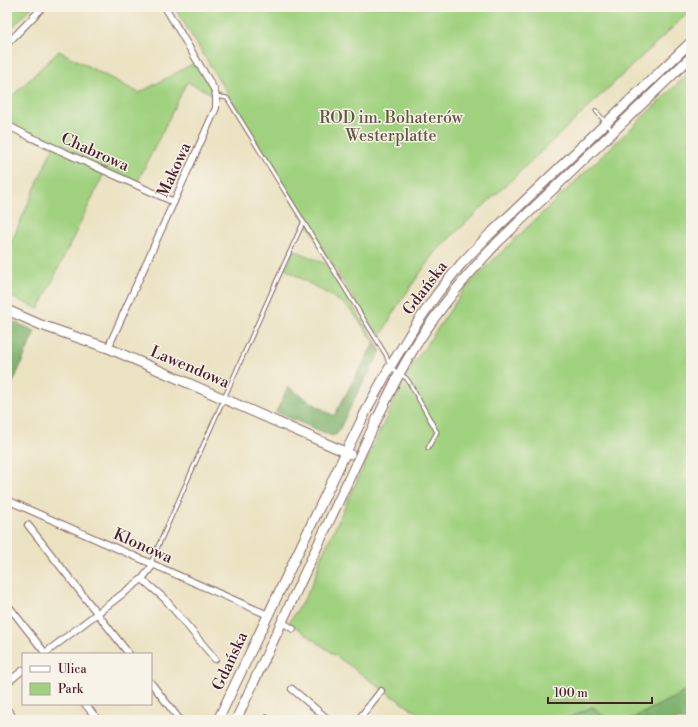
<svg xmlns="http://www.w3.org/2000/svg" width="698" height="727" font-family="'Libre Bodoni',serif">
<rect width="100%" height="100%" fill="#f7f3e8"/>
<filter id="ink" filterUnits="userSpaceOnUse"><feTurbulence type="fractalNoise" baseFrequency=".025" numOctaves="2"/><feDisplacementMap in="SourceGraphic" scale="8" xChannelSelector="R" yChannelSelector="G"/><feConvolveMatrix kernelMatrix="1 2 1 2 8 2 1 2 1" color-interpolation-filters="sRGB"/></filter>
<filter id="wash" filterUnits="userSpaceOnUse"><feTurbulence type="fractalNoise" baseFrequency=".012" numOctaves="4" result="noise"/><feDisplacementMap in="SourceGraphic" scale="16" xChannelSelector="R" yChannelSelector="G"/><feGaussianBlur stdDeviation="0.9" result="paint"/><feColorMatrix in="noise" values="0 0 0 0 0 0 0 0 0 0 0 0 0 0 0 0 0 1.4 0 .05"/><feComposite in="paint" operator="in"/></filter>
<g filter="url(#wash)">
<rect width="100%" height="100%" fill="#ebe2c2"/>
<g fill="#a0d17f" stroke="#757855">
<polygon points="7,7 32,7 7,33"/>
<polygon points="174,7 691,7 691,10 434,253 394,311 379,340"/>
<polygon points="59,51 139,93 198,61 216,96 187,82 136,185 105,171 39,309 7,295 7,252 53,147 7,125 7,101"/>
<path d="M691,71V689L629,720H608L592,707L563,720H428L382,689L289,622C302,603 315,585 319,562L407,373L464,290L490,263Z"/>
<polygon points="294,250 326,264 381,351 354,314 343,303 285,269"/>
</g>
<g fill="#80b36e" stroke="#65694c">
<polygon points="7,319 35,331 7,397"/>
<polygon points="374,343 381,351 360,388 337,434 332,436 276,412 288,387 309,401 334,416"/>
<polygon points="691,689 691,720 629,720"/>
<polygon points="593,707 608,720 563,720"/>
</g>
</g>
<g filter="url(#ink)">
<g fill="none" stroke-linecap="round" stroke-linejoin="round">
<defs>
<g id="lane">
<polyline points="216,96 227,98 386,355 390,367 406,378 409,382 437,432 428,448"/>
<polyline points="596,111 612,130"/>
<polyline points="153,565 152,560 271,293 303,223"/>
<polyline points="265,720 267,717"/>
</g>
<g id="street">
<polyline points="7,44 43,7"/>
<polyline points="7,125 28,136 174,202"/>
<polyline points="108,348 216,108 216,96 214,89 165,7"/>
<polyline points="7,500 268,615"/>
<polyline points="28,525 129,654"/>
<polyline points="142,579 165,599 215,659"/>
<polyline points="7,604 46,654"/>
<polyline points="282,622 293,629"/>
<polyline points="44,654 142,579 153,565"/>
<polyline points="7,683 23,670"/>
<polyline points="151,683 180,720"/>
<polyline points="292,689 329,720"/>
<polyline points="85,704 98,720"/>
<polyline points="7,709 15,720"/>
<polyline points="358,720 381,691"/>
</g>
<g id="secondary">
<polyline points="7,310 41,325 108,348 350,454"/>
<polyline points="218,720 346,452 370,403 390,367 415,326 437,294 461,264 489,235 691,42"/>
<path d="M236,720L376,421C387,399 397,376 410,355C434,314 464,278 497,243L691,57"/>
</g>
</defs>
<use href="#lane" stroke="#826360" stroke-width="5"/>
<use href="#street" stroke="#826360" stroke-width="8"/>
<use href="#secondary" stroke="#826360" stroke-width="11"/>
<use href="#lane" stroke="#fff" stroke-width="3"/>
<use href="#street" stroke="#fff" stroke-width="6"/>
<use href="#secondary" stroke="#fff" stroke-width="9"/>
</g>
</g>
<g text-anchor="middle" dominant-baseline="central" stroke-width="3" stroke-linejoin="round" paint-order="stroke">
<g font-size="16" fill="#645444" stroke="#f7f3e8">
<text x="391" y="118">ROD im. Bohaterów<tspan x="391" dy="18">Westerplatte</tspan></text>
</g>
<g font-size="16" fill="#4a1f2b" stroke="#f7f3e8">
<text transform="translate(95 152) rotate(24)">Chabrowa</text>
<text transform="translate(174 170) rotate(-65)">Makowa</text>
<text transform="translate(425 288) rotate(-53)">Gdańska</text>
<text transform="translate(190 367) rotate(23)">Lawendowa</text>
<text transform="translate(143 546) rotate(24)">Klonowa</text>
<text transform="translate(230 661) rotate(-65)">Gdańska</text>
</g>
</g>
<rect width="698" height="727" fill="none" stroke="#f7f3e8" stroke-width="24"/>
<rect x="22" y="653" width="130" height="52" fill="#f7f3e8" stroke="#b29e9c"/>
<rect x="30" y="666" width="20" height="6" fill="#ffffff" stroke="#b29e9c"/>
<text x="58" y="673" font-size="12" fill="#4a1f2b">Ulica</text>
<rect x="30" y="683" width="20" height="12" fill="#a0d17f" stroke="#b29e9c"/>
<text x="58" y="693" font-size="12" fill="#4a1f2b">Park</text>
<path d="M548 697v6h104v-6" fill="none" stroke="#4a1f2b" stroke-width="2"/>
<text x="554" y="697" font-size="12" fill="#4a1f2b" stroke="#f7f3e8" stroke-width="3" paint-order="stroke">100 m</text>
</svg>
